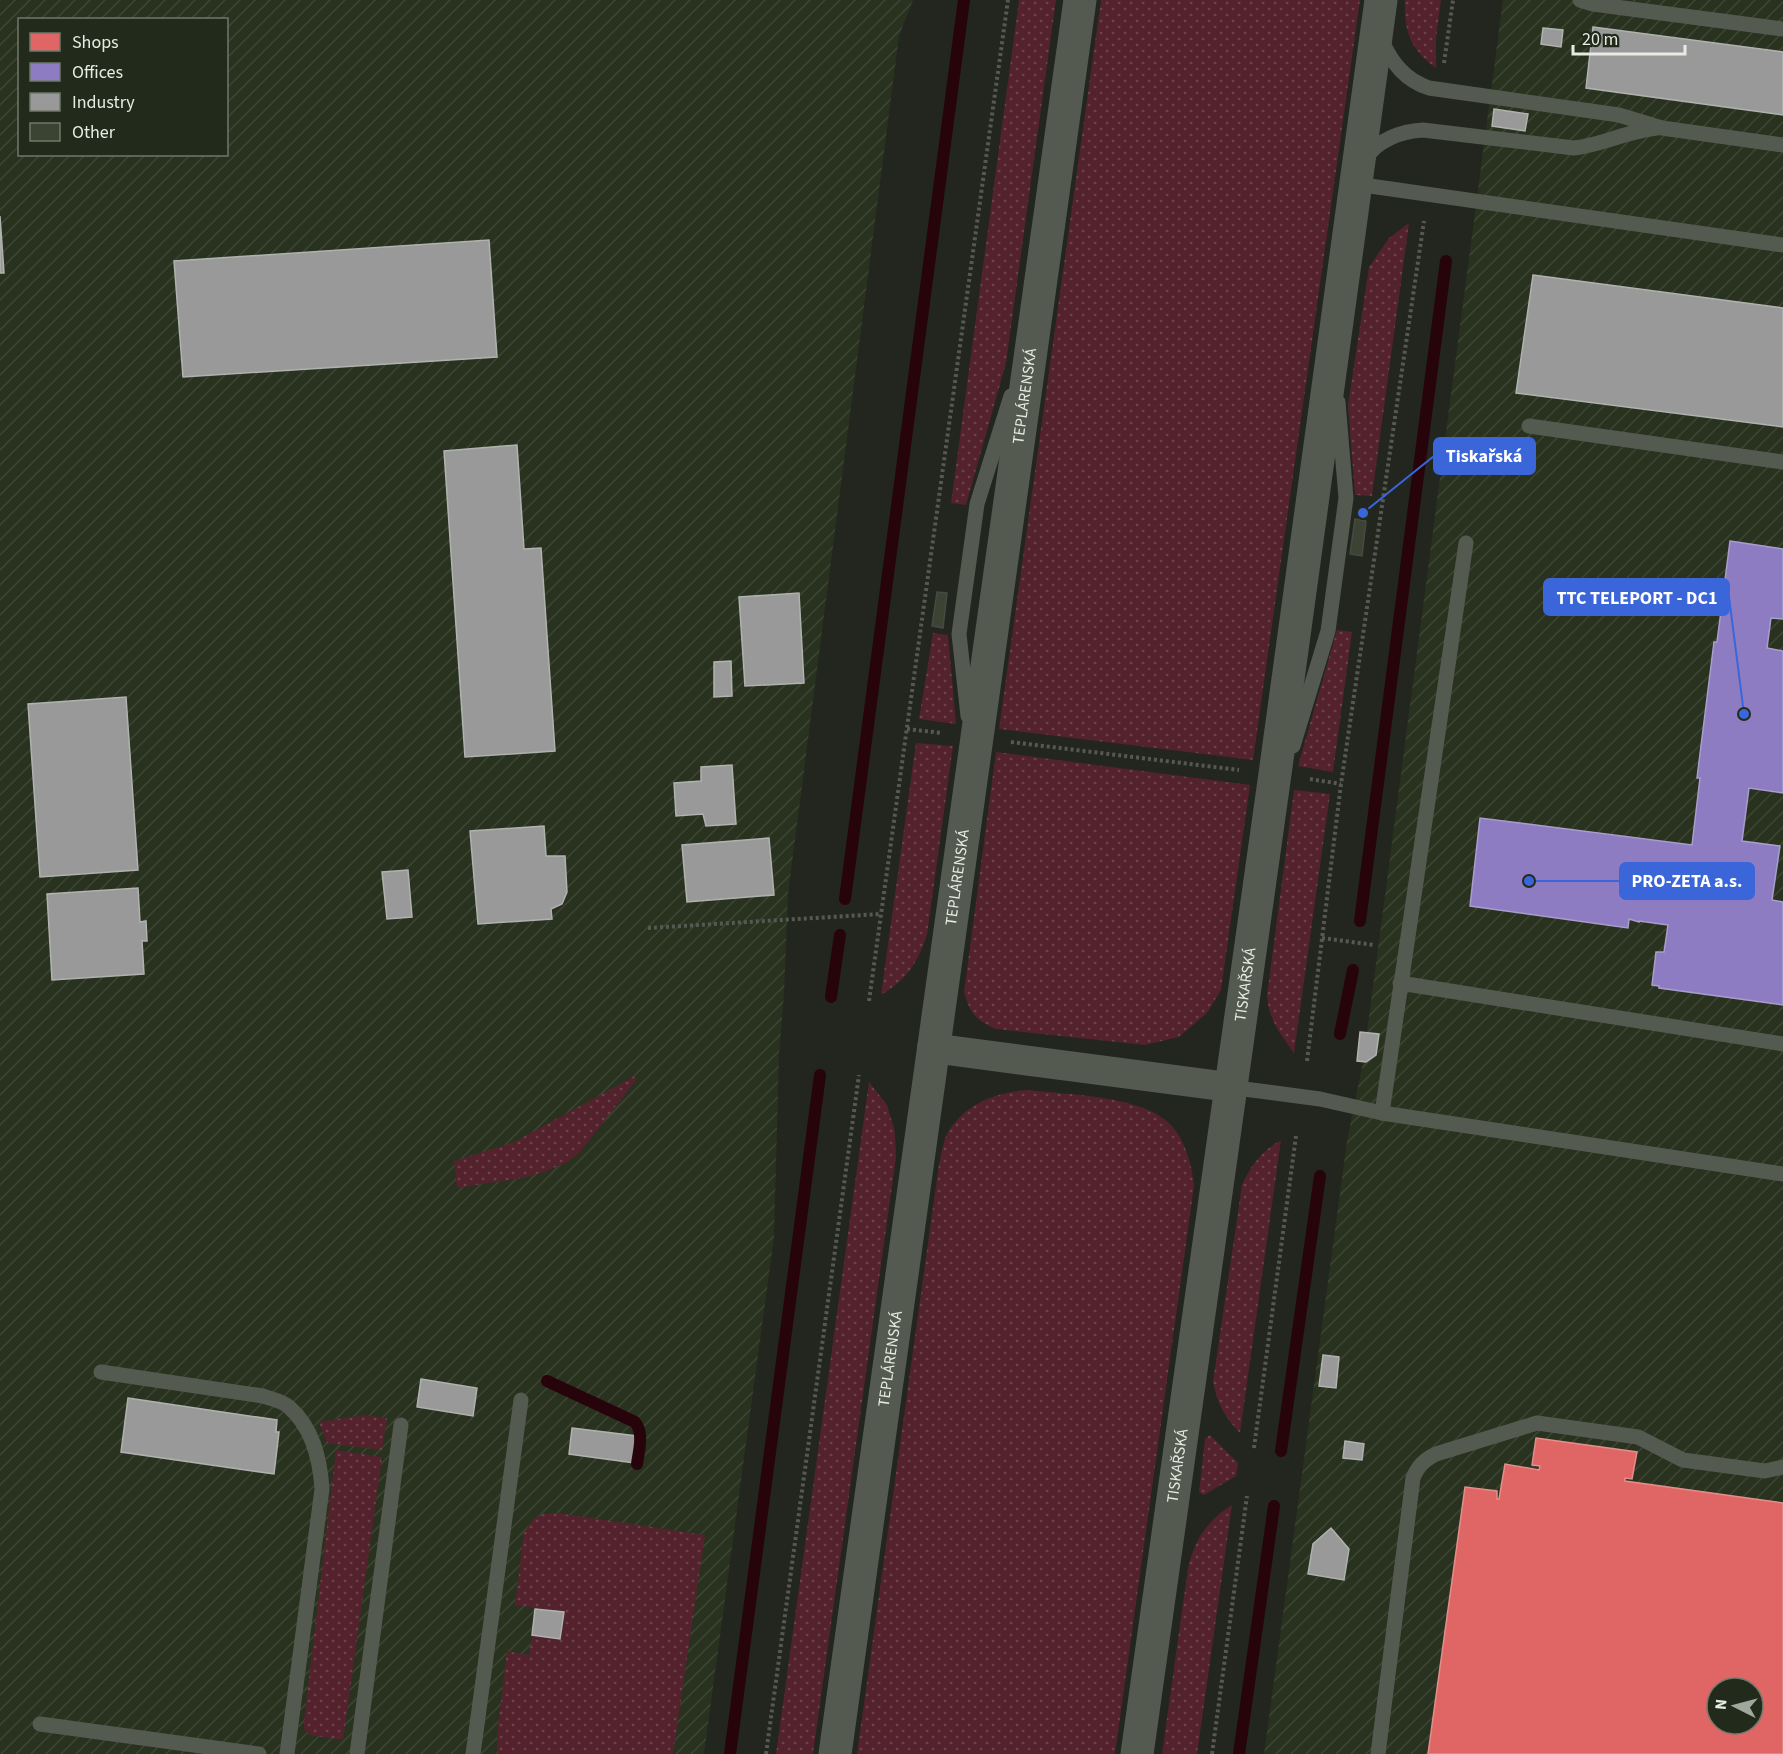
<svg xmlns="http://www.w3.org/2000/svg" width="1783" height="1754" font-family="'Source Sans 3',sans-serif">
<defs>
<pattern id="industrial-furrows" width="10" height="10" patternUnits="userSpaceOnUse" patternTransform="scale(1.5)"><rect width="10" height="10" fill="#28321f"/><path d="M-1 1l2-2M0 10L10 0M9 11l2-2" fill="none" stroke="#3d4634"/></pattern>
<pattern id="grass-dots" width="8" height="8" patternUnits="userSpaceOnUse" patternTransform="scale(1.5)"><rect width="8" height="8" fill="#53222d"/><path d="M2 2h.1M6 6h.1" fill="none" stroke="#6c424b" stroke-width="1.8" stroke-linecap="round"/></pattern>
</defs>
<rect width="100%" height="100%" fill="#22261e"/>
<g fill="url(#industrial-furrows)" fill-rule="evenodd">
<path d="M0,0H913L899,36L788,894L784,993L779,1055L774,1237L704,1754H0ZM20,20H226V154H20Z"/>
<path d="M1503,0H1783V1754H1264L1347,1141L1363,1062ZM1717,1688H1753V1724H1717Z"/>
</g>
<g fill="url(#grass-dots)">
<polygon points="1019,0 1056,0 1006,363 966,505 951,503"/>
<polygon points="1101,0 1360,0 1253,760 999,729"/>
<path d="M1405,0H1441L1436,38V68C1410,49 1404,32 1405,0Z"/>
<polygon points="1409,223 1372,496 1355,495 1348,405 1369,267 1389,238"/>
<polygon points="1337,630 1352,632 1333,772 1298,766"/>
<polygon points="933,633 948,635 956,724 919,719"/>
<path d="M916,743L953,746L927,935C917,964 907,979 881,995Z"/>
<path d="M996,752L1250,785L1221,990L1207,1013L1179,1037L1145,1045L996,1029C975,1020 970,1013 964,992Z"/>
<path d="M1294,790L1330,794L1294,1053C1280,1034 1269,1020 1267,996Z"/>
<polygon points="635,1076 636,1080 580,1152 568,1162 544,1172 522,1178 457,1188 454,1161 512,1143"/>
<polygon points="869,1082 887,1105 895,1132 896,1157 813,1754 776,1754"/>
<path d="M1028,1090C1068,1095 1144,1095 1172,1126C1186,1142 1192,1166 1194,1186L1115,1754H857L939,1164C941,1155 943,1144 946,1136C962,1105 995,1092 1028,1090Z"/>
<path d="M1281,1140L1240,1433C1225,1418 1217,1403 1213,1382L1242,1185C1251,1165 1262,1151 1281,1140Z"/>
<polygon points="364,1415 387,1418 382,1450 327,1443 319,1422"/>
<polygon points="1210,1435 1238,1463 1236,1476 1204,1495 1199,1492 1205,1439"/>
<polygon points="336,1450 382,1457 343,1740 310,1735 304,1729 304,1721"/>
<path d="M1232,1505L1197,1754H1162L1188,1568C1194,1541 1207,1520 1232,1505Z"/>
<polygon points="557,1513 705,1535 673,1754 497,1754 497,1735 507,1651 529,1655 532,1635 561,1638 564,1612 515,1605 524,1533 533,1519 543,1514"/>
</g>
<path fill="#e06666" stroke="#e28e8b" stroke-width="1.5" fill-rule="evenodd" d="M1536,1438L1637,1452L1632,1479L1625,1478V1481L1783,1503V1754H1428L1465,1487L1497,1491V1499H1499L1505,1464L1539,1470L1540,1466L1532,1465ZM1717,1688H1753V1724H1717Z"/>
<polygon fill="#8e7cc3" stroke="#a89ecc" stroke-width="1.5" points="1730,541 1783,549 1783,619 1771,618 1767,648 1783,651 1783,793 1749,788 1742,841 1780,846 1772,900 1783,902 1783,1005 1659,988 1659,986 1652,985 1656,952 1664,952 1668,925 1639,921 1639,922 1629,919 1628,928 1470,906 1480,818 1692,845 1700,778 1697,778 1714,642 1717,642"/>
<g fill="#999" stroke="#b0b2af" stroke-width="1.5">
<polygon points="1593,27 1783,52 1783,115 1586,88"/>
<polygon points="1543,28 1563,30 1561,47 1541,44"/>
<polygon points="1494,109 1528,114 1525,131 1492,126"/>
<polygon points="0,216 4,273 0,273"/>
<polygon points="489,240 497,357 183,377 174,261"/>
<polygon points="1533,275 1783,308 1783,427 1516,393"/>
<polygon points="517,445 524,549 541,548 555,751 465,757 444,451"/>
<polygon points="799,593 804,683 745,686 739,597"/>
<polygon points="731,661 732,696 714,697 714,662"/>
<polygon points="126,697 138,870 40,877 28,704"/>
<polygon points="732,765 736,824 706,826 703,814 676,816 674,783 701,781 701,767"/>
<polygon points="544,826 546,856 565,856 567,892 562,904 551,909 552,919 478,924 470,831"/>
<polygon points="769,838 774,895 687,902 682,845"/>
<polygon points="408,870 412,917 387,919 382,872"/>
<polygon points="138,888 140,922 146,921 147,941 142,941 144,974 52,980 47,894"/>
<polygon points="1360,1032 1379,1034 1376,1055 1366,1062 1357,1061"/>
<polygon points="1323,1355 1339,1357 1336,1388 1319,1386"/>
<polygon points="421,1379 477,1388 473,1416 417,1407"/>
<polygon points="128,1398 277,1420 276,1432 279,1432 274,1474 121,1452"/>
<polygon points="572,1428 637,1436 634,1463 569,1454"/>
<polygon points="1345,1441 1364,1444 1362,1460 1343,1458"/>
<polygon points="1331,1528 1349,1549 1344,1580 1308,1574 1313,1544"/>
<polygon points="535,1609 564,1612 560,1639 532,1635"/>
</g>
<g fill="none" stroke-linecap="round" stroke-linejoin="round">
<g stroke="#27030b" stroke-width="12">
<polyline points="845,899 964,0"/>
<polyline points="1360,921 1446,261"/>
<polyline points="831,997 840,935"/>
<polyline points="1340,1034 1353,970"/>
<path d="M547,1381L635,1422C644,1433 639,1450 637,1464"/>
<polyline points="1281,1451 1320,1176"/>
<polyline points="730,1754 820,1075"/>
<polyline points="1239,1754 1274,1506"/>
</g>
</g>
<g fill="#3c4333" stroke="#474a44" stroke-width="1.5">
<polygon points="1355,519 1366,521 1362,556 1350,554"/>
<polygon points="937,592 947,593 943,628 932,626"/>
</g>
<g fill="none" stroke-linecap="round" stroke-linejoin="round">
<g stroke="#565953" stroke-width="4" stroke-dasharray="3 3" stroke-linecap="butt">
<polyline points="1444,63 1453,0"/>
<polyline points="907,729 942,733"/>
<polyline points="1011,742 1239,770"/>
<polyline points="1310,779 1341,784"/>
<polyline points="648,928 881,914"/>
<polyline points="1322,938 1374,945"/>
<polyline points="869,1001 1008,0"/>
<polyline points="1307,1061 1341,784 1424,221"/>
<polyline points="1254,1448 1296,1136"/>
<polyline points="766,1754 859,1075"/>
<polyline points="1212,1754 1247,1496"/>
</g>
<g stroke="#555a51" stroke-width="15">
<polyline points="1580,0 1593,4 1783,29"/>
<path d="M1382,41C1392,63 1405,80 1429,88L1619,115L1662,128L1783,145"/>
<path d="M1365,160C1376,140 1402,131 1423,130L1574,148C1602,145 1628,131 1657,128"/>
<polyline points="1356,184 1783,245"/>
<polyline points="1529,426 1783,462"/>
<polyline points="968,716 959,634 977,504 1011,396"/>
<polyline points="1293,746 1328,631 1346,498 1338,402"/>
<polyline points="1400,983 1783,1044"/>
<polyline points="1229,1087 1320,1099 1382,1113 1783,1174"/>
<polyline points="1382,1113 1466,543"/>
<path d="M101,1372L263,1396C271,1399 283,1401 289,1407C313,1428 320,1459 322,1489L287,1754"/>
<polyline points="40,1724 259,1754"/>
<polyline points="357,1754 401,1425"/>
<polyline points="473,1754 521,1400"/>
<path d="M1378,1754L1413,1478C1418,1466 1424,1460 1436,1454L1537,1423L1638,1437L1683,1460L1765,1471L1783,1467"/>
</g>
<polyline stroke="#555a51" stroke-width="30" points="932,1048 1229,1087"/>
<g stroke="#555a51" stroke-width="33">
<path id="s1" d="M835,1754L1080,0"/>
<path id="s2" d="M1137,1754L1275,774L1381,0"/>
</g>
</g>
<g text-anchor="middle" dominant-baseline="central" stroke-width="6" stroke-linejoin="round" paint-order="stroke">
<g font-size="16" fill="#e6ece2" stroke="#222a1b">
<text stroke="none"><textPath href="#s1" startOffset="1371">TEPLÁRENSKÁ</textPath></text>
<text stroke="none"><textPath href="#s1" startOffset="885">TEPLÁRENSKÁ</textPath></text>
<text stroke="none"><textPath href="#s2" startOffset="777">TISKAŘSKÁ</textPath></text>
<text stroke="none"><textPath href="#s1" startOffset="399">TEPLÁRENSKÁ</textPath></text>
<text stroke="none"><textPath href="#s2" startOffset="291">TISKAŘSKÁ</textPath></text>
</g>
</g>
<path fill="none" stroke="#3b66da" stroke-width="2" d="M1363 513L1434 456M1744 714L1729 597M1529 881L1620 881"/>
<g fill="#3b66da" stroke="#222a1b" stroke-width="2">
<circle cx="1363" cy="513" r="6"/>
<circle cx="1744" cy="714" r="6"/>
<circle cx="1529" cy="881" r="6"/>
</g>
<g fill="#3b66da" stroke="#3b66da" stroke-width="2">
<rect x="1434" y="438" width="101" height="36" rx="6"/>
<rect x="1544" y="579" width="185" height="36" rx="6"/>
<rect x="1620" y="863" width="134" height="36" rx="6"/>
</g>
<g font-size="18" text-anchor="middle" font-weight="bold" fill="#fff">
<text x="1484" y="462">Tiskařská</text>
<text x="1637" y="604">TTC TELEPORT - DC1</text>
<text x="1687" y="887">PRO-ZETA a.s.</text>
</g>
<rect x="18" y="18" width="210" height="138" fill="#222a1b" stroke="#70786b" stroke-width="1.5"/>
<rect x="30" y="33" width="30" height="18" fill="#e06666" stroke="#70786b" stroke-width="1.5"/>
<text x="72" y="48" font-size="18" fill="#e6ece2">Shops</text>
<rect x="30" y="63" width="30" height="18" fill="#8e7cc3" stroke="#70786b" stroke-width="1.5"/>
<text x="72" y="78" font-size="18" fill="#e6ece2">Offices</text>
<rect x="30" y="93" width="30" height="18" fill="#999999" stroke="#70786b" stroke-width="1.5"/>
<text x="72" y="108" font-size="18" fill="#e6ece2">Industry</text>
<rect x="30" y="123" width="30" height="18" fill="#3c4333" stroke="#70786b" stroke-width="1.5"/>
<text x="72" y="138" font-size="18" fill="#e6ece2">Other</text>
<g transform="translate(1735 1706) rotate(276)"><circle r="28" fill="#222a1b" stroke="#70786b" stroke-width="1.5"/>
<path d="M0-4.5L10 22L0 15L-10 22Z" fill="#a1a79d"/>
<text y="-9" font-size="16" font-weight="bold" text-anchor="middle" fill="#e6ece2">N</text>
</g>
<path d="M1573 45v9h112v-9" fill="none" stroke="#e6ece2" stroke-width="3"/>
<text x="1582" y="45" font-size="18" fill="#e6ece2" stroke="#222a1b" stroke-width="4.5" paint-order="stroke">20 m</text>
</svg>
